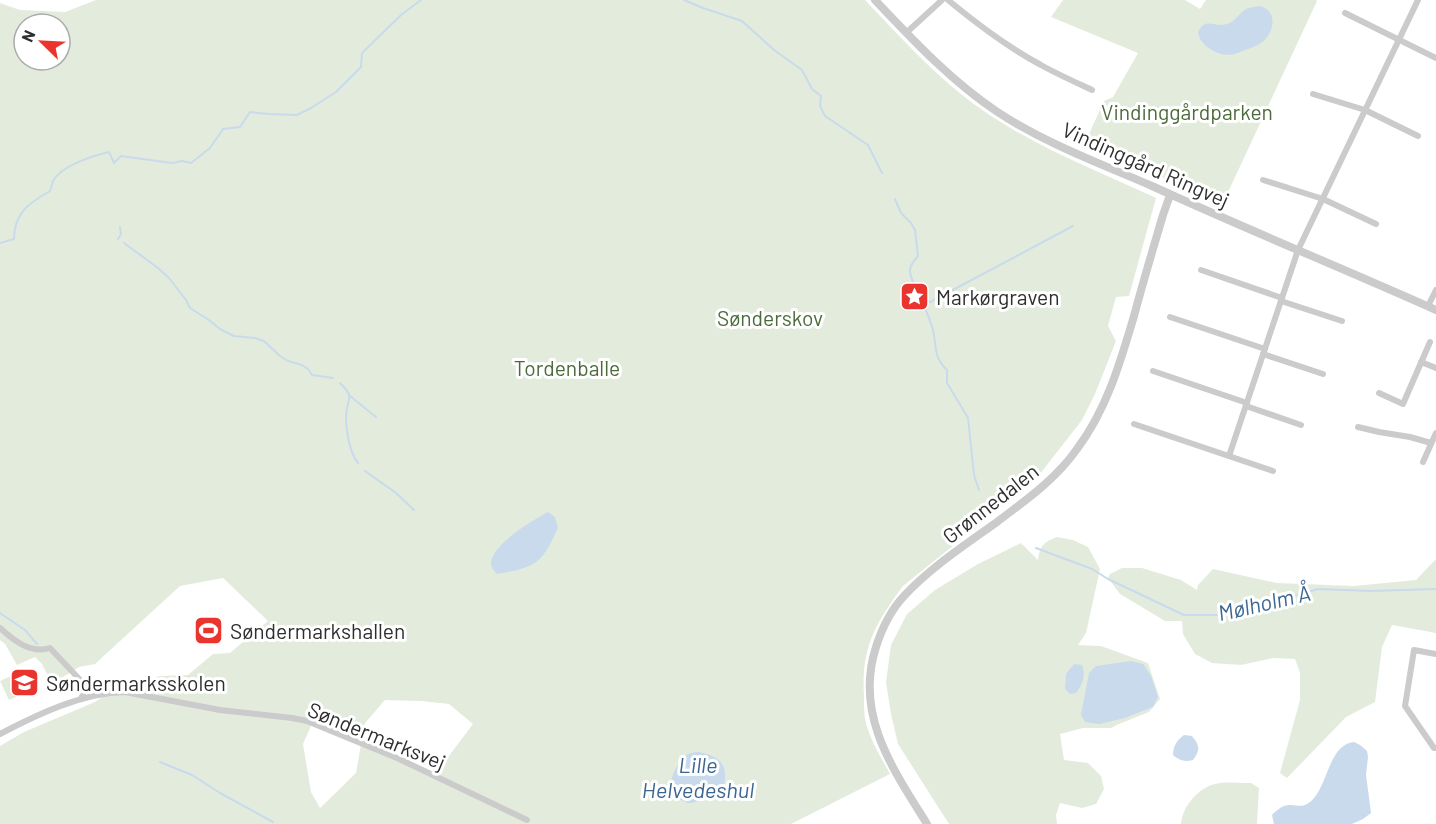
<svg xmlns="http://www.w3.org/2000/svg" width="1436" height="824" font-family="Barlow,sans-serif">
<rect width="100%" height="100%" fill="#fff"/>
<g fill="#e3ecdc" fill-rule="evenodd">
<path d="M96,0H865C901,38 938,79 981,109C1033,146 1098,171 1156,198L1129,296L1116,297L1108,326L1116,341L1095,394L1082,420L1036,479L903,586C875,624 861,648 864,696C864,704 864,712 865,719C869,739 881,757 890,774L791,824H0V746L24,732L95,702L121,684L161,676L188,675L213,654L230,653L268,621L223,578L180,586L95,664L79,667L52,684L42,664L35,657L17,665L5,644L0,640V3L20,10L65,12ZM24,24H60V60H24ZM385,700L421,701L449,704L473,724L436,773L362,739L365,723ZM314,719L362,739L356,773L320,808L311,792L303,744Z"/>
<polygon points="1063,0 1185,0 1200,9 1206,0 1316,0 1317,1 1223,203 1084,145 1104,101 1113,97 1138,53 1051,17"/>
<path d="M1057,537L1073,540L1088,547L1100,569L1086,633L1078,645L1101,646L1148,663L1160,699L1149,712L1119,724L1111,728H1083L1060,734L1064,760L1088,763L1101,776L1104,789L1096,804L1082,808L1060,803L1056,815L1057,824H949L898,744L891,714L886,682L891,645L907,614L935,590L978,564L1021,543L1038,560C1040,545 1044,542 1057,537Z"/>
<polygon points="1436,559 1436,633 1392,625 1382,647 1375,702 1346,717 1287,778 1280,773 1300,700 1300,673 1295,659 1273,658 1241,665 1212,663 1195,654 1183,634 1182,621 1165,621 1120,594 1108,578 1110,574 1122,568 1142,568 1181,580 1197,590 1198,585 1213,569 1277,583 1354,586 1416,580"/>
<polygon points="13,675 21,695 9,700 0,681"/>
<path d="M1251,783L1259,788L1257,824H1181C1182,814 1186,806 1193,798C1211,778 1227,783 1251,783Z"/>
</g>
<g fill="#c8daec">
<path d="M1260,6C1279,11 1274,34 1261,43C1257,46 1252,47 1248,49C1233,55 1226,58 1212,50C1205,46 1199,40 1198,32C1206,16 1214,28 1227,24C1235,22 1239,13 1246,9C1250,7 1255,7 1260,6Z"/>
<path d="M548,512L555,517L558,528C554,536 550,546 544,554C533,569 514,571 497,574C494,570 490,567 491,562C495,542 532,521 548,512Z"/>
<polygon points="1131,661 1143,664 1151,676 1158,697 1153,707 1125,718 1099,724 1085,722 1081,715 1089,673 1096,666"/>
<path d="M1074,664L1082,665C1086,676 1083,683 1076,693L1070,694L1065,689L1066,674Z"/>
<path d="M1184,735L1192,736C1199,745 1201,749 1193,760C1185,762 1180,761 1173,755C1173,746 1177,740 1184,735Z"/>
<path d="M1354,742L1360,745L1367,751L1368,757L1366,775L1371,813L1363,819L1352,824H1274L1272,815C1275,812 1279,808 1284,806C1296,802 1302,812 1314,798C1328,782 1330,744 1354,742Z"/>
<path d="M698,752C723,756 730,768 722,792C713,795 699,802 691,803C682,803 672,795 671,786C670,777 680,757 688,754C690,753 696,752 698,752Z"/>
</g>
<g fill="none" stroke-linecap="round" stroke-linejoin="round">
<g stroke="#c8daec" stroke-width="2">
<polyline points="684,0 703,8 742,21 774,50 802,70 812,89 821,96 820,106 825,116 868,145 882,173"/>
<path d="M895,199L901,213L911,223L915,230L918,256C914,261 909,266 910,272C912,285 921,296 925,308C928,315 931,323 933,330C937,348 933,356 947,370V383L968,418L974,475L979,490"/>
<polyline points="118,239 121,234 120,227"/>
<path d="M0,243L14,239C14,213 29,203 50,191C51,188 52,184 53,181C61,166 92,156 109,152L114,163L121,156L172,163L182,161L191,163L210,148L223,129L240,127L250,112L269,114L297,115L311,108L336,92L361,67L362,53L401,15L421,0"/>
<polyline points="124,243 158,268 169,278 186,300 190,308 209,320 220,329 234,336 255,338 264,341 280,356 288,361 302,365 308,369 312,375 333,378"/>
<polyline points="949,292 1073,226"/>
<polyline points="924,301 931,302 938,297"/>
<path d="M340,383C343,386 347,390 349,394C350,400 348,403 347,408C344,422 349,453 358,463"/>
<polyline points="350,396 376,417"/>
<polyline points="365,471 396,493 414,510"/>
<polyline points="1036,548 1092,569 1108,579 1184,615 1228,615 1266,605 1318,589 1370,591 1436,589"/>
<polyline points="0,613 25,630 37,644"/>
<polyline points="160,762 192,775 220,793 273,822"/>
</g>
<g stroke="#cbcbcb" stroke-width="6">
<path d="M948,0C977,24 1007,47 1041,65C1057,74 1075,82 1092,90"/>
<polyline points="1345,13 1436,58"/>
<polyline points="906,33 942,0"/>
<polyline points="1313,94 1365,110 1418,136"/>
<polyline points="1263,180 1323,199 1376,224"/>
<polyline points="1201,270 1282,298"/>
<polyline points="1281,301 1342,321"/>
<polyline points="1428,306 1436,290"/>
<polyline points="1170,317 1265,349"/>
<polyline points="1263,354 1323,374"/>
<polyline points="1421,362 1436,368"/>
<polyline points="1153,371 1247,403"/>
<polyline points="1379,393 1403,404 1430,342"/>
<polyline points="1246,406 1301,425"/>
<polyline points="1134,424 1273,471"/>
<polyline points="1358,427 1379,432 1410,437 1431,443"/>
<polyline points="1229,456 1298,250 1418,0"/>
<polyline points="1423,462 1436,433"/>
<path d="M0,628C14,641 31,654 50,648L83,683L85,689L81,699"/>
<polyline points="1436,654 1414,650 1405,706 1434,748 1436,748"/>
<path d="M0,734C38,714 82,693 125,692L220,710L292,718L307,721L397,758L527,820"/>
</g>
<g stroke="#cbcbcb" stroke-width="8">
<path d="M875,0C913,40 950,80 996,111C1044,143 1099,163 1152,186C1246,229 1342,268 1436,310"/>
<path d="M927,824C893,769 854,715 876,647C882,628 891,610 904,596C931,567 965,545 997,522C1026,500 1056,479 1077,449C1107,409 1120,363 1134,316C1143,282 1153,249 1163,215L1170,195"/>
</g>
</g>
<defs>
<symbol id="sight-square" viewBox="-11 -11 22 22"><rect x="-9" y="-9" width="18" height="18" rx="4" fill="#e9352d" stroke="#fff"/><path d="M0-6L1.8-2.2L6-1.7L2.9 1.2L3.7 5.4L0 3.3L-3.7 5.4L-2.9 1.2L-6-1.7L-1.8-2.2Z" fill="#fff"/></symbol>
<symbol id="stadium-square" viewBox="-11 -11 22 22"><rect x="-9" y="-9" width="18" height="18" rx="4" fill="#e9352d" stroke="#fff"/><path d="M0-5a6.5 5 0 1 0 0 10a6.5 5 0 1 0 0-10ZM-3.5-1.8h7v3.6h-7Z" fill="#fff"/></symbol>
<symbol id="school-square" viewBox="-11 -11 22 22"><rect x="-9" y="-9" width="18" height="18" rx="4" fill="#e9352d" stroke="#fff"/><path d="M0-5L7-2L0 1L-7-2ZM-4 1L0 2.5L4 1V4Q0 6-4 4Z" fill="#fff"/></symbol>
</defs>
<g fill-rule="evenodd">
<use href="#sight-square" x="898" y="280" width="33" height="33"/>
<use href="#stadium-square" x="192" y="614" width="33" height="33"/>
<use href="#school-square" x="8" y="666" width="33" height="33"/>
</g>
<g text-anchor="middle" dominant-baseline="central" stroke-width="6" stroke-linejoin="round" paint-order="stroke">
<g font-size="21" fill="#4c6b3b" stroke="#fff">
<text x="1187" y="111">Vindinggårdparken</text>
<text x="770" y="317">Sønderskov</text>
<text x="567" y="367">Tordenballe</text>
</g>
<g font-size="21" fill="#2e2e2e" stroke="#fff">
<text transform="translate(1146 164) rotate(24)">Vindinggård Ringvej</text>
<text transform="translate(990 503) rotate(-38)">Grønnedalen</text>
<text transform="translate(377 735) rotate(22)">Søndermarksvej</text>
</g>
<g font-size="21" fill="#2e2e2e" stroke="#fff" text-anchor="start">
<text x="936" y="296">Markørgraven</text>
<text x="230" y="630">Søndermarkshallen</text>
<text x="46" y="682">Søndermarksskolen</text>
</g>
<g font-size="22" font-style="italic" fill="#3b6692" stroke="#fff">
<text transform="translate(1264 602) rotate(-13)">Mølholm Å</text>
<text x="698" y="764">Lille<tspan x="698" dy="25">Helvedeshul</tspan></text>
</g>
</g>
<g transform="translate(42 42) rotate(294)"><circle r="28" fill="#ffffff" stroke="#ababab" stroke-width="1.5"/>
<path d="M0-4.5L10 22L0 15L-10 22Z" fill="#e9352d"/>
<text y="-9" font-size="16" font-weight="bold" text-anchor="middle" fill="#2e2e2e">N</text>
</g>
</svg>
